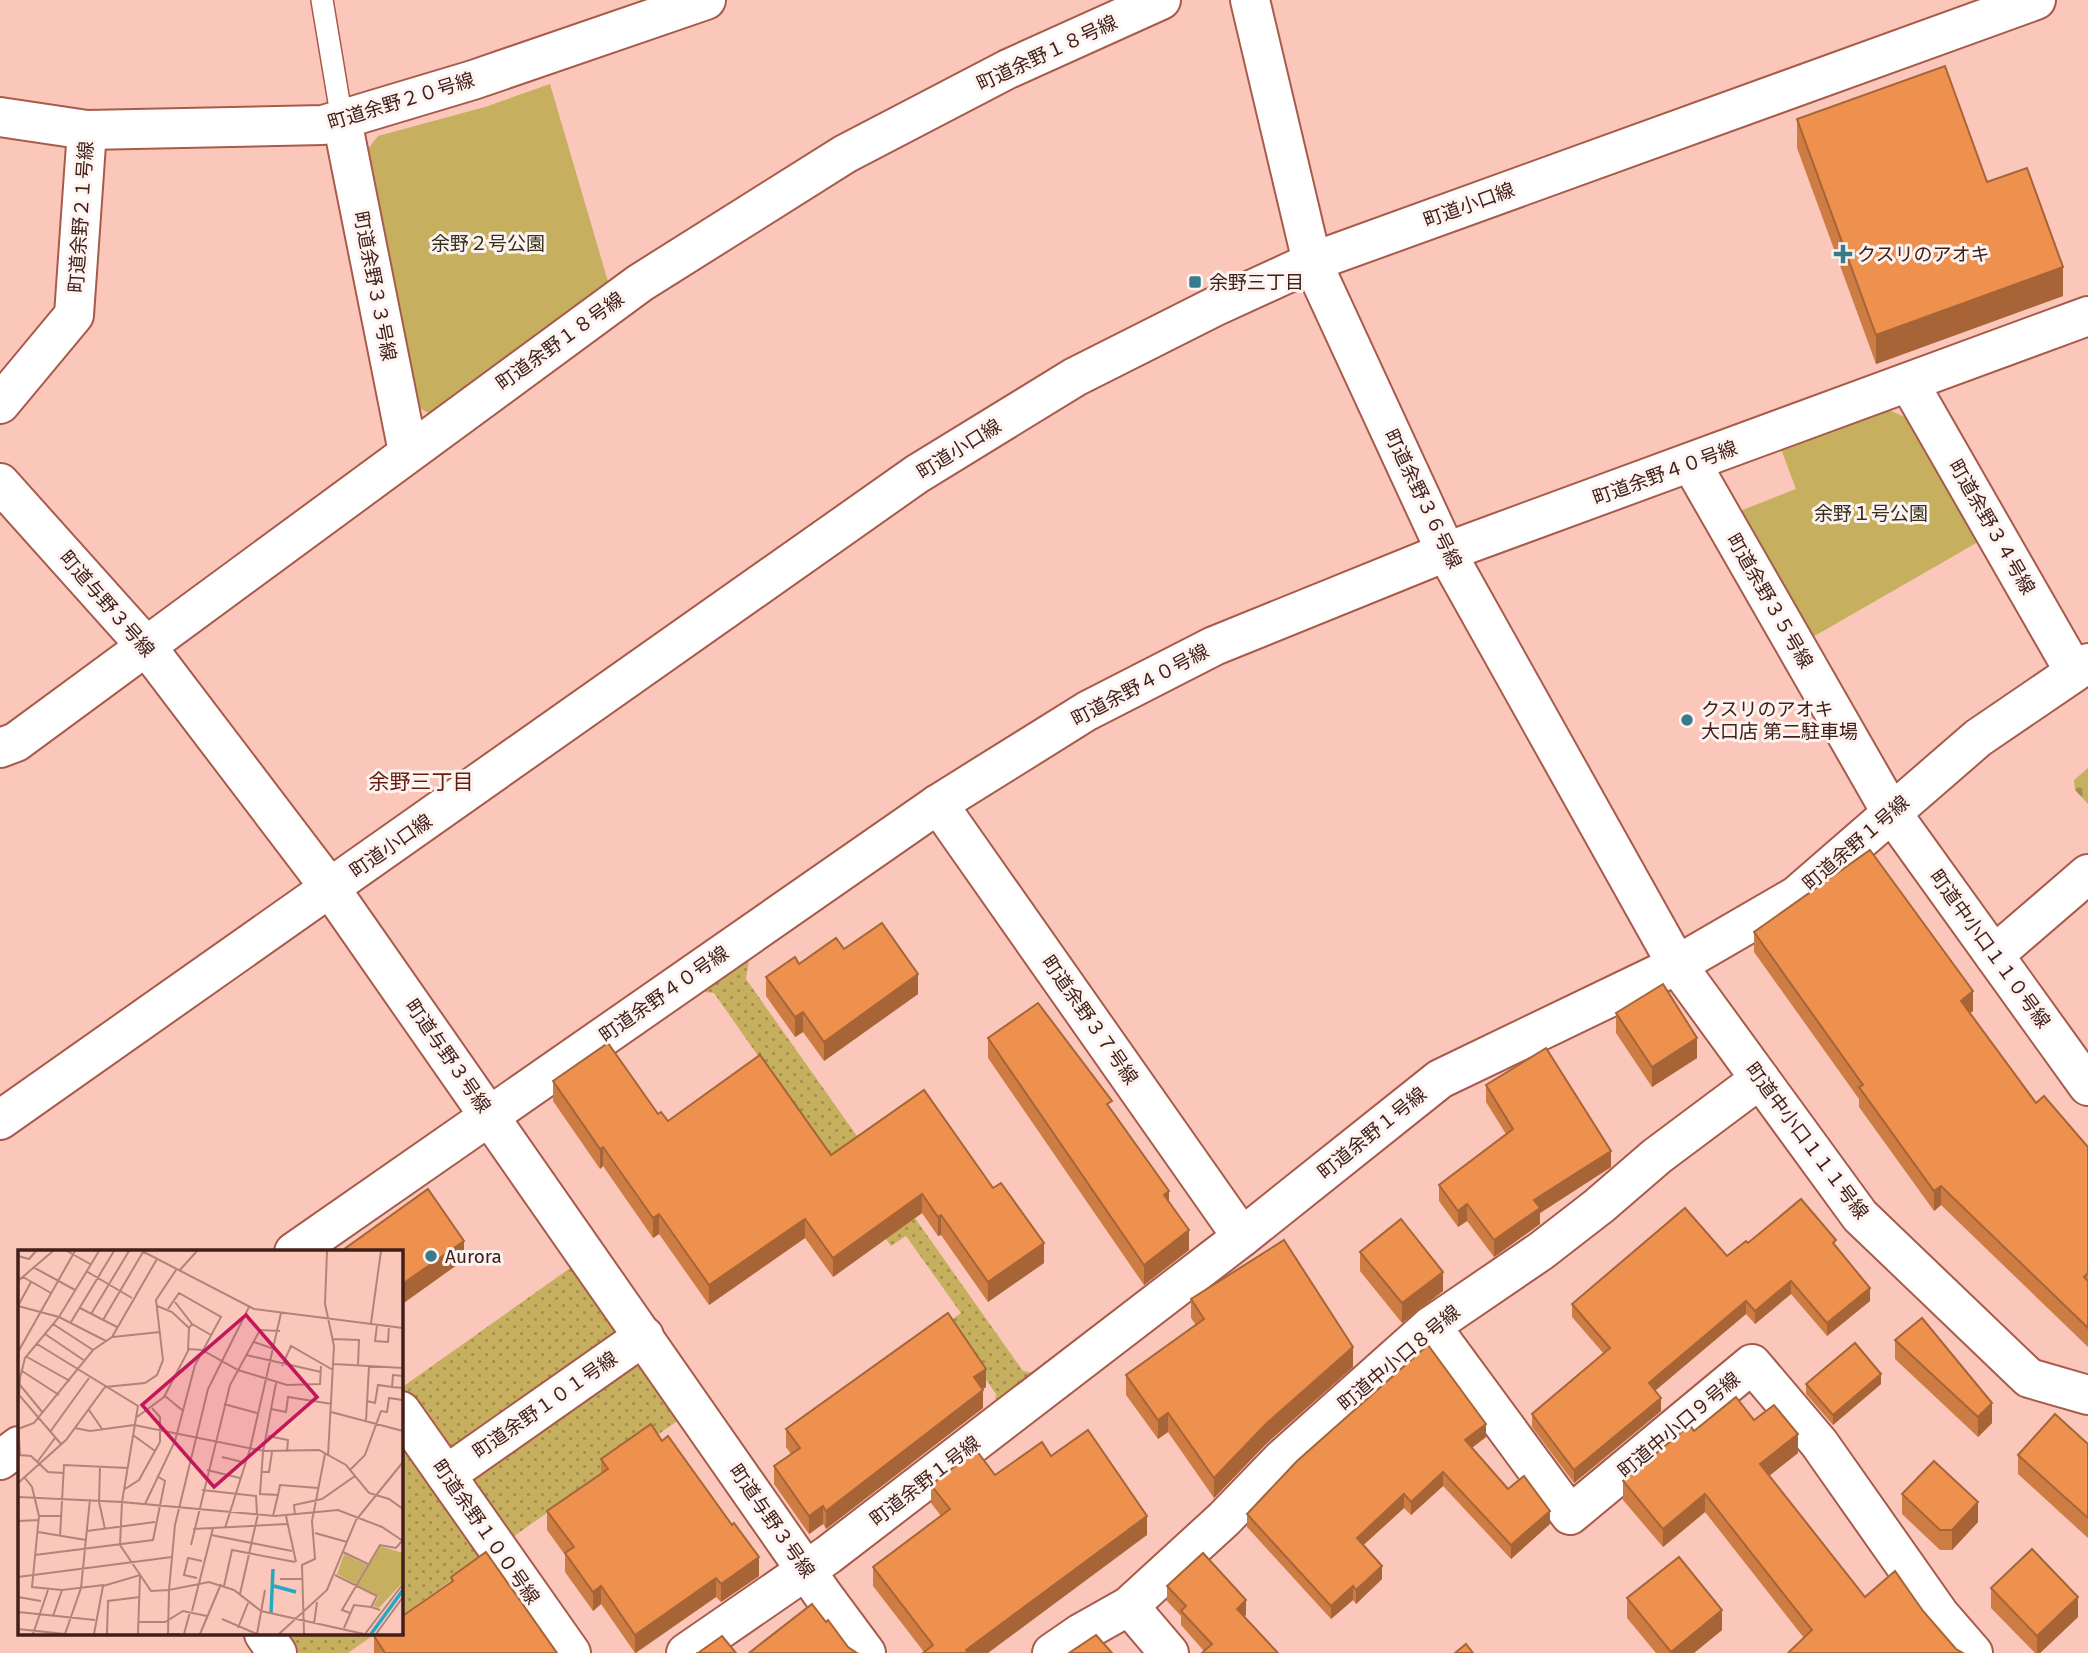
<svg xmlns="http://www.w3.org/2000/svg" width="2088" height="1653" font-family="'Fira Sans','Noto Sans JP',sans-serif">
<defs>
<pattern id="grass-dots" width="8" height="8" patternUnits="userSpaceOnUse" patternTransform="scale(1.75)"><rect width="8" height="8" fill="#c6af5f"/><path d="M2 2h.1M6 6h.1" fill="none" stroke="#a28e4e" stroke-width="1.8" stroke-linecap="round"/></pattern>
<pattern id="cemetery-stones" width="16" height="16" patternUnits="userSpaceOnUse" patternTransform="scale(1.75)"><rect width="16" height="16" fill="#c6af5f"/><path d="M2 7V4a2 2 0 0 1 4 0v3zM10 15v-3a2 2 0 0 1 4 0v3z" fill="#a28e4e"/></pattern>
</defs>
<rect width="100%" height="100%" fill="#fbc7ba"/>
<g fill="url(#grass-dots)">
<polygon points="750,953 746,979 1023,1371 1041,1374 994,1411 996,1394 947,1323 961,1313 906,1236 891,1246 714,993 697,991"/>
<polygon points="573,1266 680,1419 401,1616 401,1388"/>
<polygon points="285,1634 375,1634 348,1653 299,1653"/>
</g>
<polygon fill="url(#cemetery-stones)" points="2088,768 2088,804 2075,790 2074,780"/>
<g fill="#c6af5f">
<polygon points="550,84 609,285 431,414 415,406 364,154 378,136 485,107"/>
<polygon points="1887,409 1907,418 1978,542 1811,638 1740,511 1796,489 1781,449"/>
</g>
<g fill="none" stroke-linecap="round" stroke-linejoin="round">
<defs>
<polyline id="lane" points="322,0 342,120"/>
<g id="street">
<polyline points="1250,0 1312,262 1446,552 1677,965 1860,1216 2029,1378 2088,1395"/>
<polyline points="0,117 87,130 323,125 473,80 706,0"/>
<polyline points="342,120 408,452"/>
<polyline points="1909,383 2074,671"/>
<polyline points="0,404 74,315 87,130"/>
<polyline points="1691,463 1891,812 2088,1086"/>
<polyline points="0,483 146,646 330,888 823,1595 866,1653"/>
<polyline points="0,748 16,742 640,283 845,154 1008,69 1161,0"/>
<polyline points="938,804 1242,1237"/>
<polyline points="1994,955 2088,874"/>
<polyline points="294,1252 938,804 1087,711 1214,646 1446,552 2088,316"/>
<polyline points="1431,1326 1570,1515 1752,1364 1819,1443 1940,1615 1973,1653"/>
<polyline points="401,1411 571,1653"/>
<polyline points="0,1460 19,1446"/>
<polyline points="446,1475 644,1336"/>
<polyline points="1129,1606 1169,1653"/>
<polyline points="264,1634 277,1653"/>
<polyline points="686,1653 828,1555 1242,1237 1440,1079 1677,965 1796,896 1978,738 2088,663"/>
<polyline points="1052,1653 1081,1633 1129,1606 1224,1519 1282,1459 1431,1326 1541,1251 1599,1206 1657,1156 1760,1079"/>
</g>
<polyline id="secondary" points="0,1120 917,474 1075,377 1214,307 1312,262 2036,0"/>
</defs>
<use href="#lane" stroke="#a85b4a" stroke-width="24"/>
<use href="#street" stroke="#a85b4a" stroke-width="42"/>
<use href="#secondary" stroke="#a85b4a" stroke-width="42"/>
<use href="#lane" stroke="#fff" stroke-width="21"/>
<use href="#street" stroke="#fff" stroke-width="38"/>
<use href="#secondary" stroke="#fff" stroke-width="38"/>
</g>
<g fill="#cd7c43">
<polygon points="1797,119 2063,296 1876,364 1797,148"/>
<polygon points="1754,932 1973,1011 1970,1013 2036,1103 2088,1147 2088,1347 1941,1205 1934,1211 1859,1107 1859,1099 1754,952"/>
<polygon points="844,949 918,994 824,1061 803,1032 795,1037 766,996 766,977 799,964"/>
<polygon points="1616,1013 1697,1058 1652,1087 1616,1033"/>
<polygon points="988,1038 1112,1111 1169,1202 1189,1250 1144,1285 988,1058"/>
<polygon points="553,1081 658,1114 668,1121 831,1155 924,1090 1044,1263 988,1302 941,1235 938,1236 922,1213 833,1277 805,1238 709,1305 659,1234 653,1238 603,1166 600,1169 553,1101"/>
<polygon points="1486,1085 1611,1167 1540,1213 1540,1224 1494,1257 1467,1221 1458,1227 1439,1201 1439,1185 1506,1134 1486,1102"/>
<polygon points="1748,1243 1836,1248 1870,1301 1827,1336 1791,1294 1755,1324 1746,1314 1655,1390 1661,1411 1574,1483 1532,1427 1532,1414 1604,1354 1572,1317 1572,1304 1727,1256"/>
<polygon points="1360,1252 1443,1291 1402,1323 1360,1271"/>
<polygon points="1191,1299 1353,1367 1267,1443 1214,1498 1168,1432 1158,1439 1126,1395 1126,1375 1196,1325 1191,1318"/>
<polygon points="1895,1340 1992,1423 1978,1437 1895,1359"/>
<polygon points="1806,1384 1881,1384 1833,1425 1806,1394"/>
<polygon points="986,1387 983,1389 983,1408 826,1529 823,1524 809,1534 774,1484 774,1466 791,1454 786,1447 786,1429"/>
<polygon points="1754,1420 1798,1453 1769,1476 1865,1597 1923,1611 1804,1638 1705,1512 1663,1547 1623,1500 1623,1481 1694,1431"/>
<polygon points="1486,1437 1472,1448 1508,1489 1550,1524 1511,1559 1443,1486 1411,1515 1404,1508 1363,1545 1382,1579 1356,1604 1353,1600 1331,1619 1247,1527 1247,1514"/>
<polygon points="2088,1444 2088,1538 2018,1474 2018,1455"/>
<polygon points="1051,1456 1147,1535 924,1652 873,1586 873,1567 941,1516 931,1503 931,1485 995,1475"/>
<polygon points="601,1459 759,1576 721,1602 716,1597 636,1653 635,1653 601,1604 593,1611 565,1572 565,1555 547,1530 547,1511 601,1473"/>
<polygon points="1902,1494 1978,1522 1952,1550 1940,1550 1902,1514"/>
<polygon points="451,1577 557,1653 374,1653 374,1636 451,1582"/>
<polygon points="1167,1586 1246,1615 1204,1651 1181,1625 1181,1616 1167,1601"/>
<polygon points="1991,1588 2078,1617 2040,1653 2035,1653 1991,1608"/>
<polygon points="1627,1598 1722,1630 1694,1653 1656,1653 1627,1618"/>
</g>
<g fill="#a76537">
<polygon points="2063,267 2063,296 1876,364 1876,335"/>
<polygon points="918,974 918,994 824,1061 824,1042"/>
<polygon points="1973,991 1973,1011 1961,1020 1961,1001"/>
<polygon points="803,1012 803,1032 795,1037 795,1017"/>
<polygon points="1697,1038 1697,1058 1652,1087 1652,1067"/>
<polygon points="603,1147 603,1166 600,1169 600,1149"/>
<polygon points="1611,1151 1611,1167 1540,1213 1540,1224 1494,1257 1494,1240 1534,1200"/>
<polygon points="1941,1186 1941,1205 1934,1211 1934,1191"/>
<polygon points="1169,1191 1169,1211 1164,1195"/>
<polygon points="922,1194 922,1213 833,1277 833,1258"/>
<polygon points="1467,1204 1467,1221 1458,1227 1458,1211"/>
<polygon points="659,1214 659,1234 653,1238 653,1218"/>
<polygon points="941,1215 941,1235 938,1236 938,1217"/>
<polygon points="805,1219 805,1238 709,1305 709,1285"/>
<polygon points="1189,1230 1189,1250 1144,1285 1144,1265"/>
<polygon points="464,1241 464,1260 401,1305 401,1285"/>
<polygon points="1044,1243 1044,1263 988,1302 988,1282"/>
<polygon points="1443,1272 1443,1291 1402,1323 1402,1303"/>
<polygon points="1791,1281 1791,1294 1755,1324 1755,1311"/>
<polygon points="1870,1288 1870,1301 1827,1336 1827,1323"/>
<polygon points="1746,1301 1746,1314 1649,1396 1649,1383"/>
<polygon points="1353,1347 1353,1367 1267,1443 1214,1498 1214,1478 1267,1423"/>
<polygon points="986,1369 986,1387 974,1395 974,1377"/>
<polygon points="1881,1374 1881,1384 1833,1425 1833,1415"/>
<polygon points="983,1390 983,1408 826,1529 826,1511"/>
<polygon points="1661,1398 1661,1411 1574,1483 1574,1470"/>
<polygon points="1992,1403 1992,1423 1978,1437 1978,1417"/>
<polygon points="1168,1413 1168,1432 1158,1439 1158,1420"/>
<polygon points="1486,1424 1486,1437 1465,1453 1465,1440"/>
<polygon points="1798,1434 1798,1453 1760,1483 1760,1464"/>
<polygon points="1443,1472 1443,1486 1411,1515 1411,1502"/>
<polygon points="1404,1494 1404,1508 1357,1551 1357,1538"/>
<polygon points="1705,1494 1705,1512 1663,1547 1663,1529"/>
<polygon points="1978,1502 1978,1522 1952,1550 1952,1530"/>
<polygon points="823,1506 823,1524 809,1534 809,1516"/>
<polygon points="1550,1511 1550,1524 1511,1559 1511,1545"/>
<polygon points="1147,1516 1147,1535 988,1653 966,1653 966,1650"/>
<polygon points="759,1557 759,1576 721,1602 721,1584"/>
<polygon points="1382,1566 1382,1579 1356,1604 1356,1590"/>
<polygon points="716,1578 716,1597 635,1653 635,1635"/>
<polygon points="601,1586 601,1604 593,1611 593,1592"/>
<polygon points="1353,1586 1353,1600 1331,1619 1331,1606"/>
<polygon points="2078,1597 2078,1617 2040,1653 2037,1653 2037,1636"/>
<polygon points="1246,1600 1246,1615 1237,1623 1237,1609"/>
<polygon points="1722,1610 1722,1630 1694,1653 1671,1653 1671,1652"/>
</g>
<g fill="#ee904e" stroke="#a76537" stroke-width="2">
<polygon points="1945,66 1987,182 2027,168 2063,267 1876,335 1797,119"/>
<polygon points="1870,850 1973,991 1961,1001 2036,1103 2044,1096 2088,1147 2088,1273 2084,1277 2088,1281 2088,1328 1941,1186 1934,1191 1859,1087 1863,1085 1754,932"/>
<polygon points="882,923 918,974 824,1042 803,1012 795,1017 766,977 795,957 799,964 836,938 844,949"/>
<polygon points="1663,984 1697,1038 1652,1067 1616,1013"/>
<polygon points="1038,1003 1112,1101 1107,1104 1169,1191 1164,1195 1189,1230 1144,1265 988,1038"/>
<polygon points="608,1043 658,1114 661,1112 668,1121 760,1055 831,1155 924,1090 993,1188 1001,1183 1044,1243 988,1282 941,1215 938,1217 922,1194 833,1258 805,1219 709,1285 659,1214 653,1218 603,1147 600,1149 553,1081"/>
<polygon points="1546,1048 1611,1151 1534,1200 1540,1208 1494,1240 1467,1204 1458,1211 1439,1185 1513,1129 1486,1085"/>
<polygon points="428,1189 464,1241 401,1285 401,1252 340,1252"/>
<polygon points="1801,1199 1836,1240 1833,1243 1870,1288 1827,1323 1791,1281 1755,1311 1746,1301 1649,1383 1661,1398 1574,1470 1532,1414 1610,1348 1572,1304 1685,1208 1727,1256 1746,1241 1748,1243"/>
<polygon points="1401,1219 1443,1272 1402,1303 1360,1252"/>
<polygon points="1284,1240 1353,1347 1267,1423 1214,1478 1168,1413 1158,1420 1126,1375 1204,1319 1191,1299"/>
<polygon points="948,1313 986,1369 974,1377 983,1390 826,1511 823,1506 809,1516 774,1466 800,1448 786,1429"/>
<polygon points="1922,1318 1992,1403 1978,1417 1895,1340"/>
<polygon points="1855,1343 1881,1374 1833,1415 1806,1384"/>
<polygon points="1428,1345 1486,1424 1465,1440 1508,1489 1524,1476 1550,1511 1511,1545 1443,1472 1411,1502 1404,1494 1357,1538 1382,1566 1356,1590 1353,1586 1331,1606 1247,1514 1297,1461"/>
<polygon points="1736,1397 1754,1420 1774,1405 1798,1434 1760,1464 1865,1597 1895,1571 1923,1611 1956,1649 1963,1653 1788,1653 1812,1630 1705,1494 1663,1529 1623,1481 1690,1425 1694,1431"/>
<polygon points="2055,1414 2088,1444 2088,1518 2018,1455"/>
<polygon points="651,1424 662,1441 668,1436 732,1525 734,1523 759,1557 721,1584 716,1578 635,1635 601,1586 593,1592 565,1553 574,1547 547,1511 608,1469 601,1459"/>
<polygon points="1088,1430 1147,1516 966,1650 968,1653 923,1653 933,1645 873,1567 950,1509 931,1485 976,1450 995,1475 1042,1442 1051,1456"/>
<polygon points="1934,1461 1978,1502 1952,1530 1940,1530 1902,1494"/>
<polygon points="2032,1549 2078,1597 2037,1636 1991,1588"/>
<polygon points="486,1552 557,1653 385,1653 374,1636 377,1634 401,1634 401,1617 453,1581 451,1577"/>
<polygon points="1203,1553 1246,1600 1237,1609 1278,1653 1202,1653 1212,1644 1181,1611 1186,1606 1167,1586"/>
<polygon points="1679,1557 1722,1610 1671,1652 1627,1598"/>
<polygon points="812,1604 826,1622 828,1620 848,1647 857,1653 749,1653"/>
<polygon points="1096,1635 1112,1653 1069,1653"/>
<polygon points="722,1636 736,1653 696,1653 698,1653"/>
<polygon points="1466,1644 1473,1653 1455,1653"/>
</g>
<g fill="#387c8b" stroke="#fdf3f1" stroke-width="2.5">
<path d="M1839.5 243.5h7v7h7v7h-7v7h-7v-7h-7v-7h7z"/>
<rect x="1188" y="275" width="14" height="14" rx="3.5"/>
<circle cx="1687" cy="720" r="7"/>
<circle cx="431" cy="1256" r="7"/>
</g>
<g text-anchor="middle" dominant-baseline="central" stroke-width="6" stroke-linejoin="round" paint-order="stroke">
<g font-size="19" fill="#412019" stroke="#fdf3f1">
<text transform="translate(1047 53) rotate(-25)">町道余野１８号線</text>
<text transform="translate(401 101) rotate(-17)">町道余野２０号線</text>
<text transform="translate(1469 205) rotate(-20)">町道小口線</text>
<text transform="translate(81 217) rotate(-86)">町道余野２１号線</text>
<text transform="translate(375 286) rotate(79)">町道余野３３号線</text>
<text transform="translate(560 341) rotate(-36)">町道余野１８号線</text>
<text transform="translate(959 449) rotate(-32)">町道小口線</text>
<text transform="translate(1665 473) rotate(-20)">町道余野４０号線</text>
<text transform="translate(1423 499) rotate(64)">町道余野３６号線</text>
<text transform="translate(1992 527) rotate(60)">町道余野３４号線</text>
<text transform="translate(1770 601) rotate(60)">町道余野３５号線</text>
<text transform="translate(107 604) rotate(49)">町道与野３号線</text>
<text transform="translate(1140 685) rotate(-28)">町道余野４０号線</text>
<text transform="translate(1856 843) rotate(-41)">町道余野１号線</text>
<text transform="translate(391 846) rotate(-35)">町道小口線</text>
<text transform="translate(1990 949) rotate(54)">町道中小口１１０号線</text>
<text transform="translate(664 994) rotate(-35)">町道余野４０号線</text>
<text transform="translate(1090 1020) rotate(55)">町道余野３７号線</text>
<text transform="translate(448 1056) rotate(55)">町道与野３号線</text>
<text transform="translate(1372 1133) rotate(-39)">町道余野１号線</text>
<text transform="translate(1807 1141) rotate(53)">町道中小口１１１号線</text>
<text transform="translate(1399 1358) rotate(-40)">町道中小口８号線</text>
<text transform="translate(545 1405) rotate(-35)">町道余野１０１号線</text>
<text transform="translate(1679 1425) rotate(-40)">町道中小口９号線</text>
<text transform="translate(925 1481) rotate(-38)">町道余野１号線</text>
<text transform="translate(772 1521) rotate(55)">町道与野３号線</text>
<text transform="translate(486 1532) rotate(55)">町道余野１００号線</text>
</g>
<g font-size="19" fill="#35301b" stroke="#fdf3f1">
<text x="488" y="243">余野２号公園</text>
<text x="1871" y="513">余野１号公園</text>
</g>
<g font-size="19" fill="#412019" stroke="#fdf3f1" text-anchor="start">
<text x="1857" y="254">クスリのアオキ</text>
<text x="1209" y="282">余野三丁目</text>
<text x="1701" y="709">クスリのアオキ<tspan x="1701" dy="22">大口店 第二駐車場</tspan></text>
<text x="445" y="1256">Aurora</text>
</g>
<g font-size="21" fill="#631d0e" stroke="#fdf3f1">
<text x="421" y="782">余野三丁目</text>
</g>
</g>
<g transform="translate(18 1250)">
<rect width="385" height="385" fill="#fbc7ba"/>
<path d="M362,296L385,303V332L361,358L355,356L361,346L339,335ZM326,304L349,315L338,334L319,324Z" fill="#c6af5f"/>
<path fill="none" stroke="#25a9c2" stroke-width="3.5" d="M256,336L278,342M253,363L255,319M353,384L385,340"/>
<path fill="none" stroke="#b1847a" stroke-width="2" d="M49,1L72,14M124,1L236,59L385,78M309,1L307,54L316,96L310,206M0,6L11,9L18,1M15,17L57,40M68,21L114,48M161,21L179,1M5,27L33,43M0,31L35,1M157,52L174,74L171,78M0,56L41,67L88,91M0,56L13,32M231,57L190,139L157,275L151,340L191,332L216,340L243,361L346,384M62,58L99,77M73,64L111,1M85,70L125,2M53,72L96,1M353,73L363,1M35,74L75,100M174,74L193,85M359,75L357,91L370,92L371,76M27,84L67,111M95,87L142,82M314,89L341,90L340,115M236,92L256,99M19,94L120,156L104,252L257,266L320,260L364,277L385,291M170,99L184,100L220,120L269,135L302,134L303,116M0,102L57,1M228,105L303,122M9,107L52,131M316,114L385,118M264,116L273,96L315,120M4,121L41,145M385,126L375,125L374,137L385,138M2,135L25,163M147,146L164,160M349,151L357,153L360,135L374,137M206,154L239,163M253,159L268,162L270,147L314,154M71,160L84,179M313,162L385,181M119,167L146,147L170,101L171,78L154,62L139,56M348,171L351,116M0,172L2,205M57,178L72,181L116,175L246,201L301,200L328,215L351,243L371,249L385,259M0,179L16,173L75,100L94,87L139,9M32,182L71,128M115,185L137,201M250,186L270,190L269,202M43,194L1,145L2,128L7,108L41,67L81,1M0,205L13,206L30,222L45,223M204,207L228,213M20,211L37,188M82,217L81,252L87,279M189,220L222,228M332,220L347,205L363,161L369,162L371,148L385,150V145M243,222H251L254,202M7,228L14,237L21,266L14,337L44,340L86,335M0,233L48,190L87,137L127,133L139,125L145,110L138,50L158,20M107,239L121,230L142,192V167L134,158M184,240L238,246L239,264M260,245L262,235L300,238M0,247L104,252L102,295L133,341L151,340L150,384H162M127,254L157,191L177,115L203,67L161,43L150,59M277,265L276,255L304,249L337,226M21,266H44M255,266L260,245L242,244L245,202L258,133M268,266L278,312M0,271L21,270M207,278L232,199L263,63M175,279L269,274M69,281L137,272M20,282L68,290M297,283L329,292M193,285L274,301M42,287L46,215L110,218M173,295L212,135L242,80L262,81M325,302L350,314M17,305L135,290L147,231L139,226M317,325L359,346L353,357L362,360M0,327L154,307M179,328L166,325L170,308L184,311M262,329H284M206,336L214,300L277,312M222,344L240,264M0,347L23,351M174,361L195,278M0,362L77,370M332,363L324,360L362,295L378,298L384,291M35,366L44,340M204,369L239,384M121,372H147L165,361L189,366M296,374L299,352M220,378L230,353M326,378L336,355L353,357M0,379L47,384M15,384L30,340M47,384L63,338L72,249M76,384L85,336L122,325L120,384M89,384L90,351L122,347M166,384L172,362M182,384L203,334M239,384L247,340M261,384L309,340L338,270L385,212M286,384L284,315L297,309L294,271L307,204M347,384L385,334M358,384L385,347"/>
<path fill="#c2185b" fill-opacity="0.15" stroke="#c2185b" stroke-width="3.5" d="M228,65L299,147L196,237L124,155Z"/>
<rect width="385" height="385" fill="none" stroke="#412019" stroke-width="3.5"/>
</g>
</svg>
